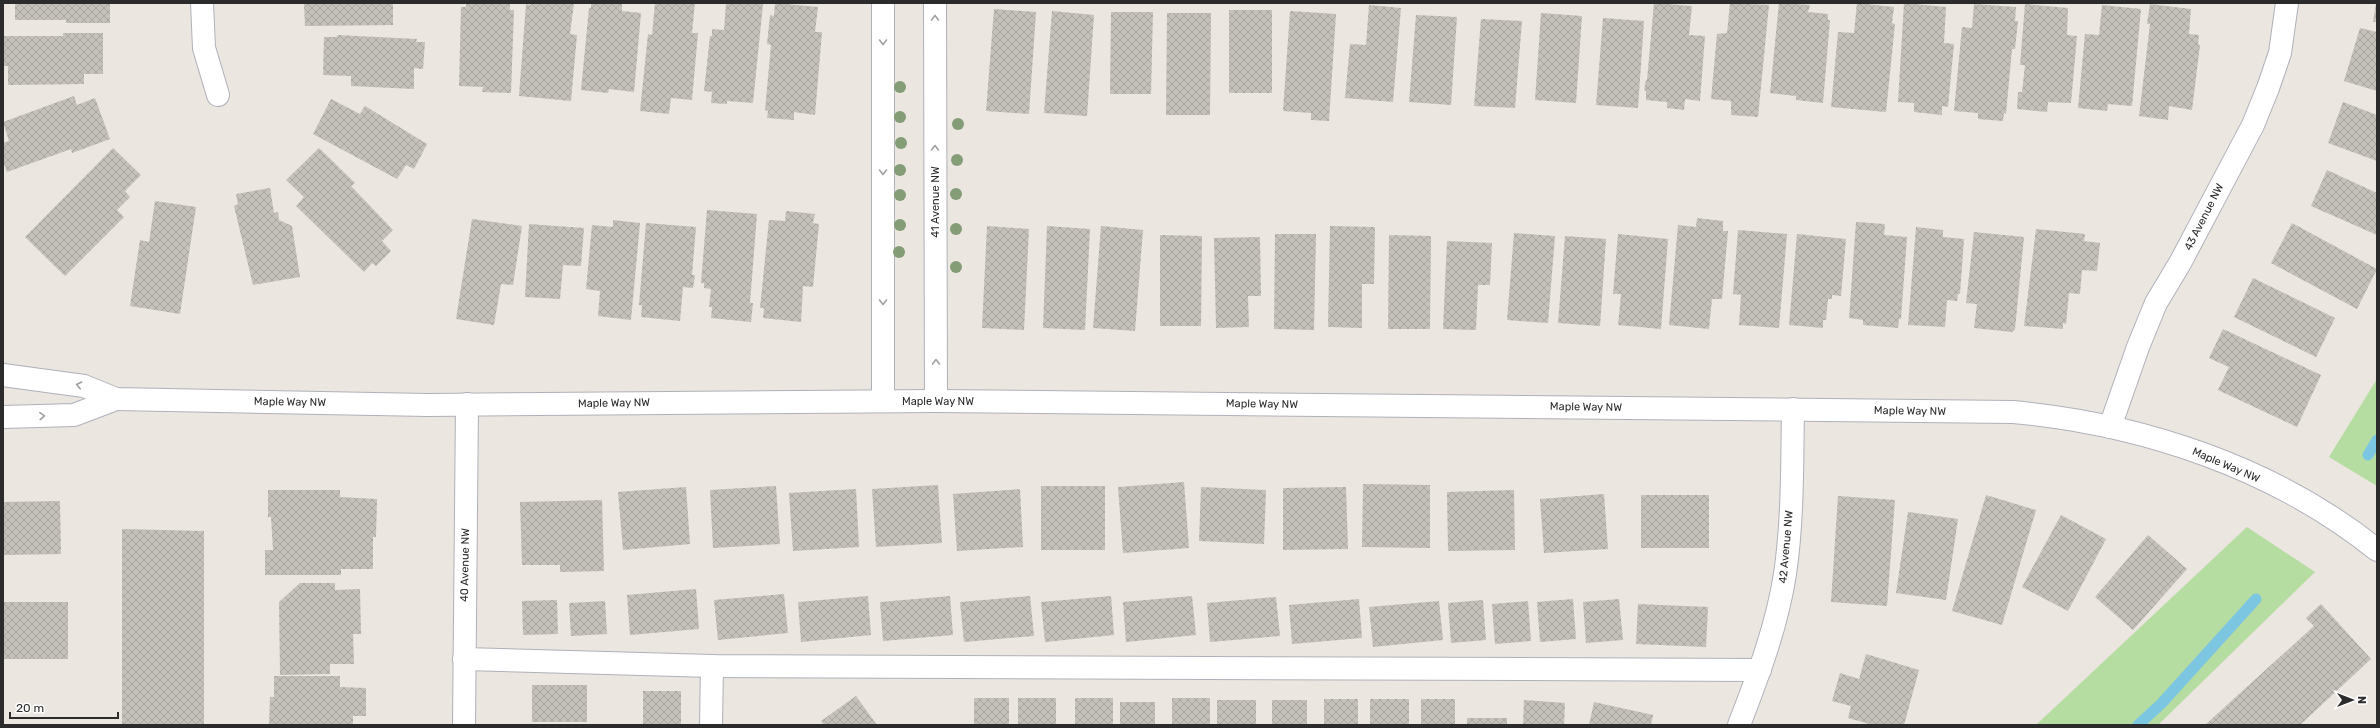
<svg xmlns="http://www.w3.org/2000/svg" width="2380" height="728" font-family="Rubik,sans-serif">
<defs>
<pattern id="building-cross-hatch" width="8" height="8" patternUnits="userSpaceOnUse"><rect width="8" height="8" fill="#c4c0ba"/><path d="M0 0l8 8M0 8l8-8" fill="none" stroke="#a9a5a0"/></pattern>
</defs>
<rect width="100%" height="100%" fill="#ebe6df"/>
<g fill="#b5dca1">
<polygon points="2377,379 2377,486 2329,457"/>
<polygon points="2247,527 2315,572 2158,725 2036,725"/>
</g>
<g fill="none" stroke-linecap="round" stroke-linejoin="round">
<g stroke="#7dc6e2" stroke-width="11">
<polyline points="2368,455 2377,440"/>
<polyline points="2138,725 2161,704 2256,599"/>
</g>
</g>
<g fill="url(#building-cross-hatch)">
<polygon points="15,3 110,3 110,23 66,23 66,20 15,20"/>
<polygon points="304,3 393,3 393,25 305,26"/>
<polygon points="466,3 510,3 510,10 514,10 511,93 482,92 483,87 459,86 461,7 466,7"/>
<polygon points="531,3 574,3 570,34 577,35 571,101 519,96 526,4 531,5"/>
<polygon points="591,3 622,4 622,11 641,13 634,92 609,89 608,93 581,90 589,8 591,8"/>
<polygon points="655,3 695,3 692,33 698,33 692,100 671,98 669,114 640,111 648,34 652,35"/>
<polygon points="726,3 763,4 753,103 727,101 727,104 711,103 712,92 704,91 710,36 712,36 712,29 724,30"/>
<polygon points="775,3 818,7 815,32 822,32 815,115 794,112 794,120 767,118 768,111 765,110 771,45 767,44 770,15 774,16"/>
<polygon points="1654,3 1692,6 1689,35 1705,36 1700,101 1685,99 1684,110 1667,108 1667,102 1646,100 1646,91 1644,90 1646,80 1647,80"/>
<polygon points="1730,3 1769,5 1758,117 1731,115 1731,101 1711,99 1717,34 1727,33"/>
<polygon points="1779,3 1810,5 1808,12 1828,14 1828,20 1830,20 1823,103 1796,100 1796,96 1770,93"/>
<polygon points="1857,3 1894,7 1892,23 1895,24 1886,112 1831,107 1838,32 1854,33"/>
<polygon points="1904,3 1946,7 1944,43 1954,44 1948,107 1942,106 1942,115 1914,112 1914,103 1898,102"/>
<polygon points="2376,3 2377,3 2377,22 2373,22"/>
<polygon points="1974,4 2016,7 2015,21 2018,21 2015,49 2012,49 2006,114 2004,113 2003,121 1978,119 1978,113 1954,111 1962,27 1972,28"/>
<polygon points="2025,4 2068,8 2067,35 2077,36 2071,103 2048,102 2047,112 2017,109 2018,92 2022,92 2025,65 2020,65"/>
<polygon points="2150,4 2191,9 2189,34 2199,35 2198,44 2200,45 2192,110 2169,106 2168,120 2139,116 2150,24 2147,24"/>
<polygon points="1369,5 1401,8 1393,102 1345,98 1350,44 1366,45"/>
<polygon points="2102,5 2141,9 2132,106 2108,104 2107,111 2078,108 2085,34 2099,35"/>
<polygon points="994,9 1036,12 1029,114 986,111"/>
<rect x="1229" y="10" width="43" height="83"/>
<polygon points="1052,11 1094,15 1087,116 1044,113"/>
<polygon points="1290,11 1336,14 1329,121 1311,120 1311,113 1283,111"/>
<polygon points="1111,12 1153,12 1151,94 1110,94"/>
<polygon points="1167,13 1211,13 1210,115 1166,115"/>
<polygon points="1541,13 1582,16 1576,103 1535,100"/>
<polygon points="1416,15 1457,17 1451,105 1409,102"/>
<polygon points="1603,18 1644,21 1638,108 1596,105"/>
<polygon points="1481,19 1522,21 1515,108 1474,106"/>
<polygon points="2360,28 2377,32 2377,91 2344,81"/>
<polygon points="63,33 103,33 103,74 84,74 84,84 8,85 8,66 3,66 3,36 63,36"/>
<polygon points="337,35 417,39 416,42 425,42 423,69 414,68 414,89 351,86 351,76 323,75 324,37 337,37"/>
<polygon points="74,96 77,105 95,98 110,139 72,153 71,149 7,172 3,161 3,143 9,141 3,122"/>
<polygon points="331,99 360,114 365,106 427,144 414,169 406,165 397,179 313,134"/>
<polygon points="2343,102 2377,115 2377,161 2328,143"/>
<polygon points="113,148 141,175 125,191 130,197 117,210 124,217 65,276 25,237"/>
<polygon points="319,148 355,183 351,186 393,230 382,241 391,251 376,266 372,263 364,272 296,206 304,197 286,180"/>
<polygon points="2327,170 2377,193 2377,235 2311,206"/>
<polygon points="270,188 274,213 278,212 279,220 292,226 300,277 253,285 234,206 238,204 236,194"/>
<polygon points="155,201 196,207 180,314 130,306 140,240 149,242"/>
<polygon points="707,210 757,214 750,303 753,303 751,322 711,318 712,307 709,307 711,289 704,288 704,283 701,283"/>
<polygon points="786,211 815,214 813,223 819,224 813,287 803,286 801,322 763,318 764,308 760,308 769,220 785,221"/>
<polygon points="1697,218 1723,221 1723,231 1728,231 1722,299 1712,299 1709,329 1669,325 1678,225 1696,227"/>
<polygon points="472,219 522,226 513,285 501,284 494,325 456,319"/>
<polygon points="613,220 640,223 631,320 598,316 600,291 586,289 592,225 613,227"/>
<polygon points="1856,222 1885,224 1884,235 1907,237 1901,319 1899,319 1898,328 1863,325 1863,320 1849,318"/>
<polygon points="646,223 696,227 692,275 695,275 693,288 683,287 680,321 641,317 642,305 639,305"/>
<polygon points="2292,223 2377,269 2357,309 2271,263"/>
<polygon points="529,224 584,228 581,266 563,265 560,299 525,297"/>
<polygon points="987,226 1029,229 1024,330 982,328"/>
<polygon points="1047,226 1090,229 1085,330 1043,328"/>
<polygon points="1101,226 1143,230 1135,331 1093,328"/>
<polygon points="1330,226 1375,227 1374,284 1362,284 1362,328 1328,327"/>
<polygon points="1916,227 1943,230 1943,237 1964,239 1960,294 1958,294 1957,301 1947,300 1945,327 1908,325"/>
<polygon points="2036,229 2085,234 2084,241 2100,243 2097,271 2082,270 2080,294 2069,293 2066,324 2063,323 2063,329 2024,326"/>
<polygon points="1738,230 1787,234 1779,328 1739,325 1741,295 1733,294"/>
<polygon points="1974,232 2024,237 2015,329 2012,332 1974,328 1977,304 1966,303"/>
<polygon points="1514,233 1555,236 1548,323 1507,320"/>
<polygon points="1275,234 1316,234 1314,330 1274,329"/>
<polygon points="1618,234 1668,239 1661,329 1618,325 1621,294 1613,294"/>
<polygon points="1797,234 1846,239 1841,296 1832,295 1832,299 1828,299 1826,320 1823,320 1823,328 1789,325"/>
<polygon points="1160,235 1202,236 1201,326 1160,326"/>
<polygon points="1389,235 1431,236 1430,329 1388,329"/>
<polygon points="1565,236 1606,239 1600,326 1558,323"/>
<polygon points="1260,237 1261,296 1248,296 1249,327 1216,328 1214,238"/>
<polygon points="1447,241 1492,243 1490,285 1478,285 1476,330 1443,329"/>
<polygon points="2253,278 2335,318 2316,357 2234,317"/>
<polygon points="2223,329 2321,375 2297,427 2218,390 2229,367 2209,358"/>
<polygon points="1184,482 1189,548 1123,553 1118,487"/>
<polygon points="1363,484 1430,485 1430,548 1362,547"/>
<polygon points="938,485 942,543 876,547 872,489"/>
<polygon points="776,486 780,544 713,548 710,490"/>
<rect x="1041" y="486" width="64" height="64"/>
<polygon points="686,487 690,544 623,550 618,492"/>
<polygon points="1201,487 1266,490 1264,544 1199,541"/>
<polygon points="1346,487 1348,549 1283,550 1283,488"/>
<polygon points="856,489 859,547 793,551 789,493"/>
<polygon points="1020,489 1023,547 957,551 953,494"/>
<polygon points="268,490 340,490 340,497 377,499 376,537 373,537 373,569 341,569 341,575 265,575 265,550 273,550 271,517 268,517"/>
<polygon points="1514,490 1515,550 1448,551 1447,492"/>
<polygon points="1604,494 1608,549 1544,553 1540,499"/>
<rect x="1641" y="495" width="68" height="53"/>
<polygon points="1986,495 2036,510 2002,625 1952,611"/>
<polygon points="1838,496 1895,500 1887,606 1831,602"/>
<polygon points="602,500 604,571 560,572 560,565 522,565 520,502"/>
<polygon points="60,501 61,554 3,555 3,502"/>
<polygon points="1908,512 1958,519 1946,600 1896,593"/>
<polygon points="2061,515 2106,539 2068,611 2022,587"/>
<polygon points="122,529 204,531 204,725 122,725"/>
<polygon points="2148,535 2187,569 2133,630 2095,597"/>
<polygon points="300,583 335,583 335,590 360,589 361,634 353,634 354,664 330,664 330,674 280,675 279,602"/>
<polygon points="696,589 699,629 630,635 627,595"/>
<polygon points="784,594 788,633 718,640 714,600"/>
<polygon points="868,596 871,635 801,642 798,602"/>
<polygon points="950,596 953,635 883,641 880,602"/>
<polygon points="1030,596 1034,636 964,642 960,602"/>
<polygon points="1111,596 1114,635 1045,642 1041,602"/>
<polygon points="1192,596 1196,635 1126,642 1123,602"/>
<polygon points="1276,597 1280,636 1210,642 1207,603"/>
<polygon points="1359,599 1362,638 1292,644 1289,605"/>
<polygon points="1573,599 1576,639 1540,642 1537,602"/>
<polygon points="1619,599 1623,640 1586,643 1583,602"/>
<polygon points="557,600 558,634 523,635 522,601"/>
<polygon points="1483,600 1486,640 1451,643 1448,603"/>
<polygon points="605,601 607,634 571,636 569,603"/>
<polygon points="1439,601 1443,640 1373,647 1369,607"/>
<polygon points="1528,601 1531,641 1495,644 1492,604"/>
<rect x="3" y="602" width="65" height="57"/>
<polygon points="1638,604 1708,607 1706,647 1636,644"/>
<polygon points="2321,604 2371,659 2300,725 2205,725 2314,626 2306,618"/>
<polygon points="1866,654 1919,670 1904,725 1873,725 1848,718 1851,706 1832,701 1840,673 1859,679"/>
<polygon points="274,676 340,676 340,687 366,688 366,716 353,716 353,725 269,725 270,697 274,697"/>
<rect x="532" y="685" width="55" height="37"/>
<rect x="643" y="691" width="38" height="34"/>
<polygon points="856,696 877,725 824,725 821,721"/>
<rect x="974" y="698" width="35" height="27"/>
<rect x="1018" y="698" width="38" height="27"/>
<rect x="1075" y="698" width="38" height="27"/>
<rect x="1172" y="698" width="38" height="27"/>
<rect x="1324" y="699" width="34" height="26"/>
<rect x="1370" y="699" width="39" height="26"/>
<rect x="1421" y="699" width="34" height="26"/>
<rect x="1217" y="700" width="39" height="25"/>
<rect x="1272" y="700" width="35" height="25"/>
<polygon points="1524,700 1565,703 1564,725 1523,725"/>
<rect x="1120" y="702" width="35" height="23"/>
<polygon points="1594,702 1653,715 1651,725 1589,725"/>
<rect x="1467" y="718" width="40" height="7"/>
</g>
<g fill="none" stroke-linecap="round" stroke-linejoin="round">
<defs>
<g id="minor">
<polyline points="202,3 204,48 218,95"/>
<polyline points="883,3 883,401"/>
<polyline points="935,3 936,401"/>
<path d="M3,375L84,386L116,399L428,405L936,401L2013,412C2143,424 2275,468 2377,550"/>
<polyline points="3,417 74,415 116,399"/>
<polyline points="2110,427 2138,347 2156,303 2180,263 2253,125 2268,88 2280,53 2287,3"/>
<polyline points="464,659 712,666 1760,670"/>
<polyline points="464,725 467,404"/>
<polyline points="711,725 712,666"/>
<path d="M1739,725C1758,676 1777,626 1785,574C1793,520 1792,463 1793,409"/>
</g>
</defs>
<use href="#minor" stroke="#afb1ba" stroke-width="24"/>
<use href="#minor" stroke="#fff" stroke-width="22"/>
</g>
<g fill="#849d77">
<circle cx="900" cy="87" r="6"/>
<circle cx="900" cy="117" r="6"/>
<circle cx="958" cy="124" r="6"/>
<circle cx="901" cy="143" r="6"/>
<circle cx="957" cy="160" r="6"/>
<circle cx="900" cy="170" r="6"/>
<circle cx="956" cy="194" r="6"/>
<circle cx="900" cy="195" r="6"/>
<circle cx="900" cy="225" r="6"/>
<circle cx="956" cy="229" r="6"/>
<circle cx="899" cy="252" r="6"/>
<circle cx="956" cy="267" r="6"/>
</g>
<defs><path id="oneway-chevron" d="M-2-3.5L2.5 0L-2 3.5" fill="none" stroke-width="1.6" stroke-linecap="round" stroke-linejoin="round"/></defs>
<g stroke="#a0a0a0">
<use href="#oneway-chevron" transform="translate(935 18) rotate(-90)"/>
<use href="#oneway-chevron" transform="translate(883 42) rotate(90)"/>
<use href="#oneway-chevron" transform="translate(935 148) rotate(-90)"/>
<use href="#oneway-chevron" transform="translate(883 172) rotate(90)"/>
<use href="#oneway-chevron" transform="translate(883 302) rotate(90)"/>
<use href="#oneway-chevron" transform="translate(936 362) rotate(-91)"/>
<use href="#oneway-chevron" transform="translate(79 385) rotate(-168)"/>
<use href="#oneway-chevron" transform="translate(42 416) rotate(-3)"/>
</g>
<g text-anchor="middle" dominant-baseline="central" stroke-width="3" stroke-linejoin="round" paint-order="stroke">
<g font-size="11" fill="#2b2b2b" stroke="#fff">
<text transform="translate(935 202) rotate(-90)">41 Avenue NW</text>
<text transform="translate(2204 217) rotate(-63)">43 Avenue NW</text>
<text x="938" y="401">Maple Way NW</text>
<text transform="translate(290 402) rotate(1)">Maple Way NW</text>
<text transform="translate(614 403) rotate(-1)">Maple Way NW</text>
<text transform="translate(1262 404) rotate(1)">Maple Way NW</text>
<text transform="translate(1586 407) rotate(1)">Maple Way NW</text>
<text transform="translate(1910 411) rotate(1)">Maple Way NW</text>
<text transform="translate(2226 465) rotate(23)">Maple Way NW</text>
<text transform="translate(1786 547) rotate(-85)">42 Avenue NW</text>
<text transform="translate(465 565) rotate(-89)">40 Avenue NW</text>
</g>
</g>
<rect width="2380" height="728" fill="none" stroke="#2b2b2b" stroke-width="8"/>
<g transform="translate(2352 700) rotate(90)" stroke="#ffffff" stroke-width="3" paint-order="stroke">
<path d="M0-3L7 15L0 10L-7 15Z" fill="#2b2b2b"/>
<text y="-6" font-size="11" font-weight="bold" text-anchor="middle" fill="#2b2b2b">N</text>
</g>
<path d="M10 712v6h108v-6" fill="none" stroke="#2b2b2b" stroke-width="2"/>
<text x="16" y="712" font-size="12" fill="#2b2b2b" stroke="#ffffff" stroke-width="3" paint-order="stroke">20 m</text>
</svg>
